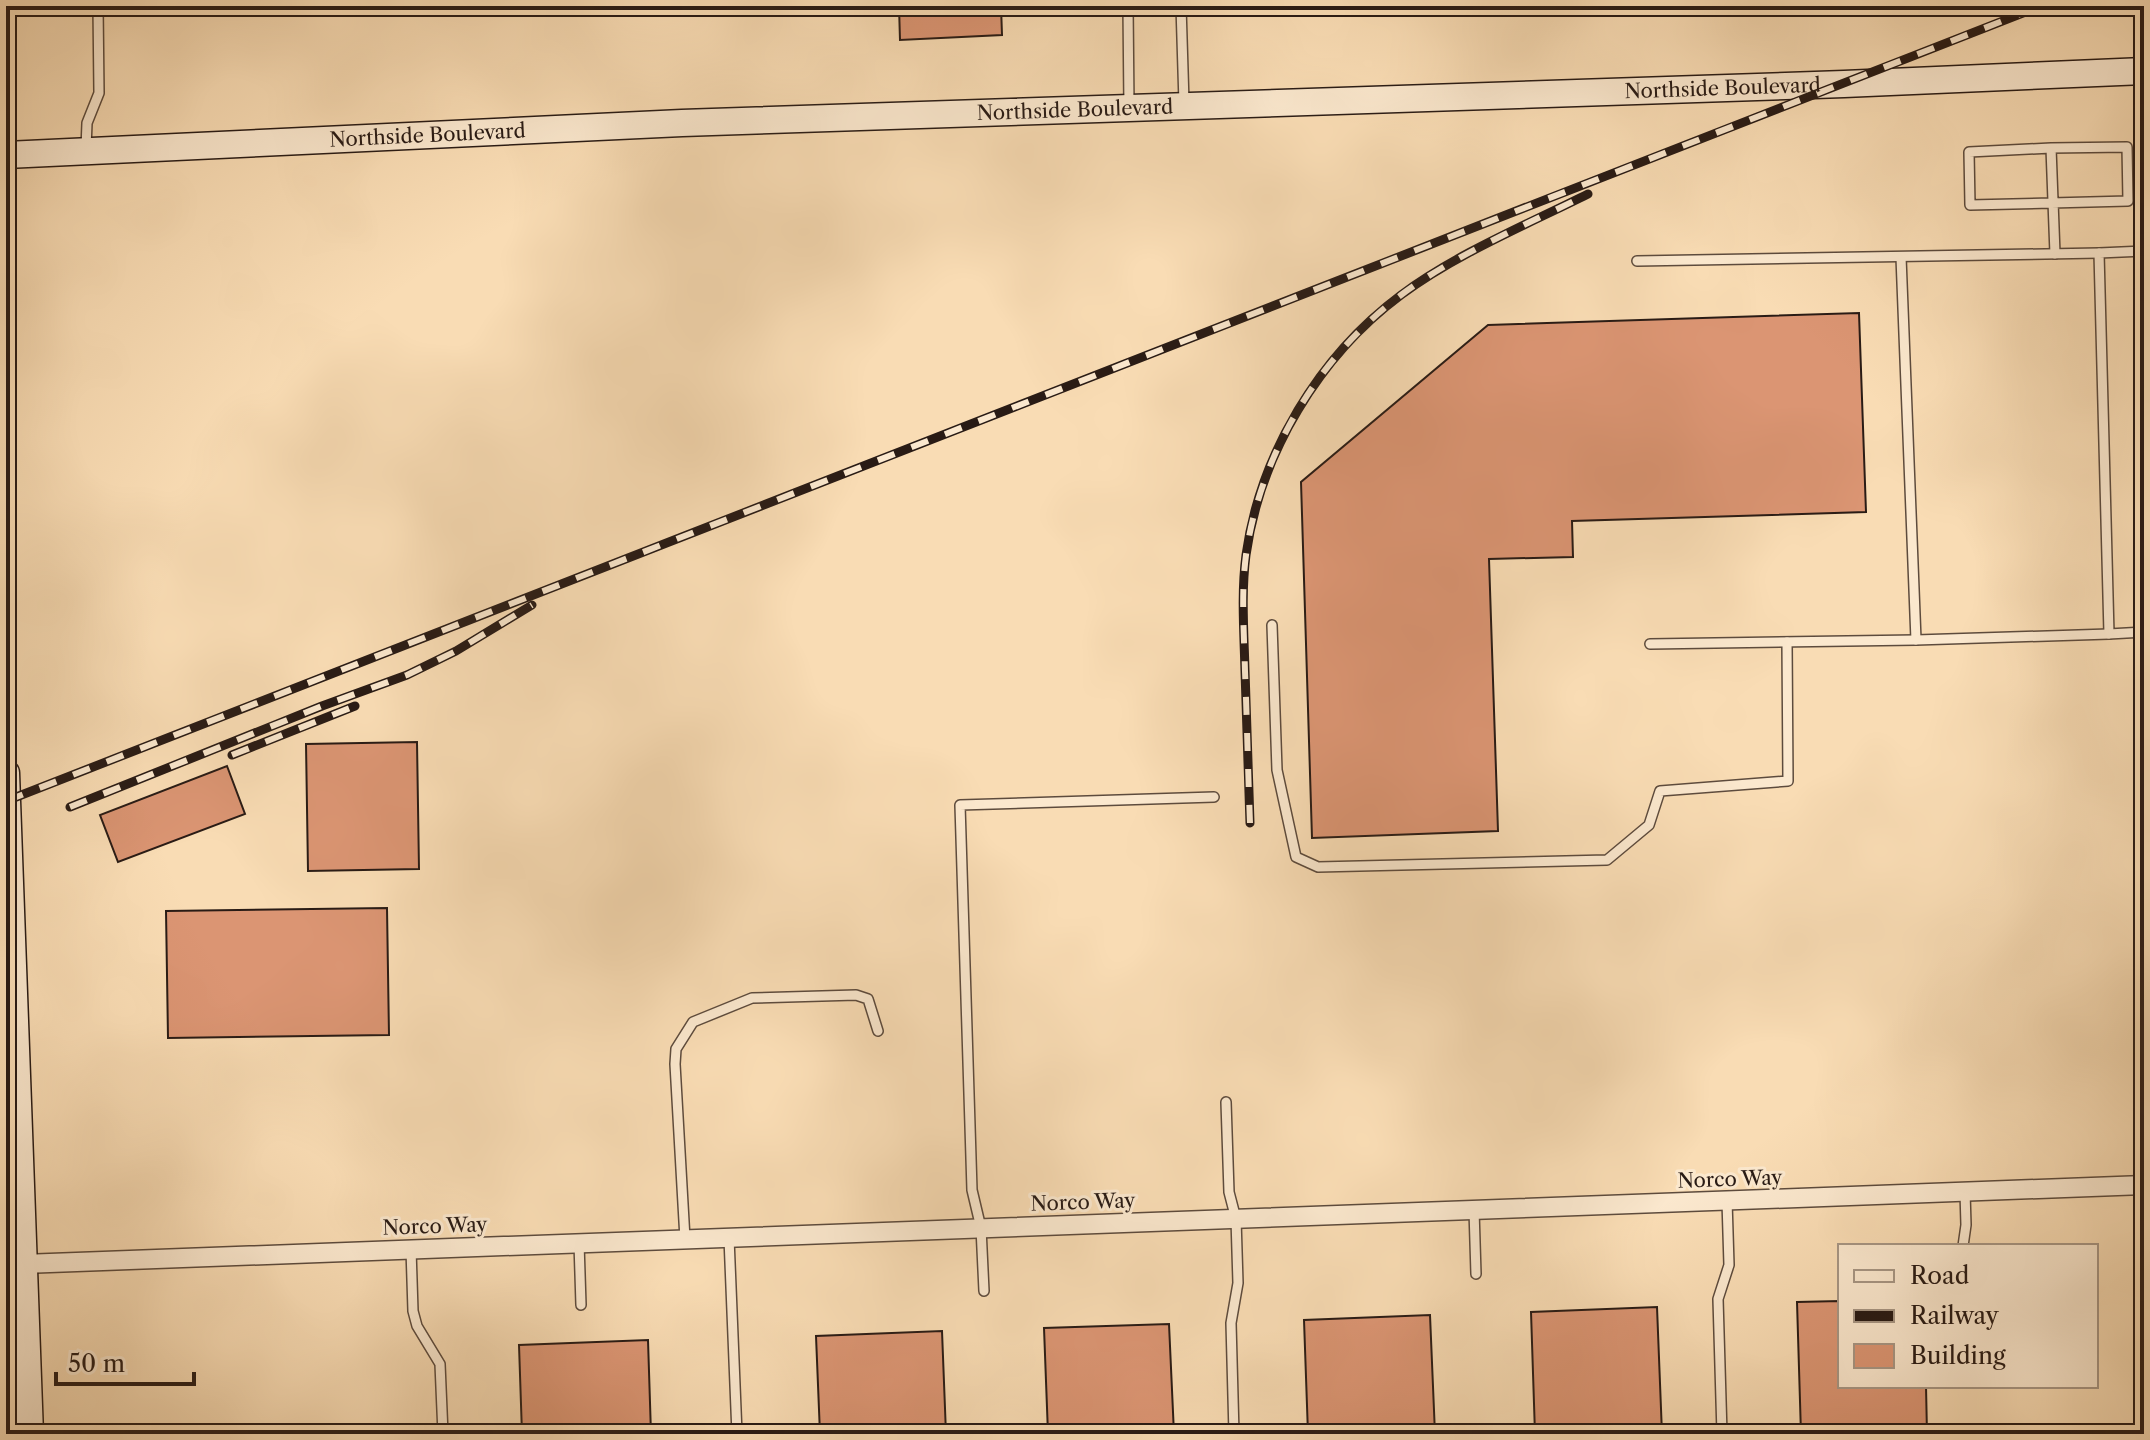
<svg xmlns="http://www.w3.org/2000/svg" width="2150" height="1440" font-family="'Libre Caslon Text',serif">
<rect width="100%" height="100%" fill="#f9dcb4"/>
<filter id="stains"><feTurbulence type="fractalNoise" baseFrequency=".0025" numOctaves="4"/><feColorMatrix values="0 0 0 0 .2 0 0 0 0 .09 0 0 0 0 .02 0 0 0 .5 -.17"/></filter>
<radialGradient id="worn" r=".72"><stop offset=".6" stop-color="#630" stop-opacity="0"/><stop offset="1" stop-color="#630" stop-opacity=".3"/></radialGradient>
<g fill="#db9573" stroke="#291b15" stroke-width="2">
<polygon points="899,6 1001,6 1002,35 900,40"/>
<polygon points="1859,313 1866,512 1572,521 1573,557 1489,559 1498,831 1312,838 1301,482 1488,325"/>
<polygon points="417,742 419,869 308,871 306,744"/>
<polygon points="227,766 245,814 118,862 100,815"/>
<polygon points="387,908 389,1035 168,1038 166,911"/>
<polygon points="1840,1301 1840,1386 1926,1386 1927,1434 1801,1434 1797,1302"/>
<polygon points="1657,1307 1662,1434 1535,1434 1531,1312"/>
<polygon points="1430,1315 1435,1434 1308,1434 1304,1320"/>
<polygon points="1169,1324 1174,1434 1048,1434 1044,1328"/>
<polygon points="942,1331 946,1434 820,1434 816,1336"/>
<polygon points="648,1340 651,1434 522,1434 519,1345"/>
</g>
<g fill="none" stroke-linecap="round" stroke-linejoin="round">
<defs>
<g id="service">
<polyline points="1128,6 1129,107"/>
<polyline points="1181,6 1184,103"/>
<polyline points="86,148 87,123 99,93 98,6"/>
<polyline points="2051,148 1969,152 1970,205 2128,201 2127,147 2051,148 2055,254"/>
<polyline points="2144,251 2099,253 2109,634 2144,632"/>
<polyline points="1901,257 1916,640"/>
<polyline points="1637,261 2099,253"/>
<polyline points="1272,625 1277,770 1296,857 1318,867 1607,860 1649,825 1660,791 1788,781 1787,642"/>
<polyline points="1650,644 1916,640 2109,634"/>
<polyline points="1226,1102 1229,1192 1236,1219 1238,1283 1231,1323 1234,1434"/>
<polyline points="1474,1210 1476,1274"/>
<polyline points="729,1238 737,1434"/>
<polyline points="685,1239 675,1064 676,1049 693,1022 752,998 856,995 868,999 878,1031"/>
<polyline points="579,1243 581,1305"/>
<polyline points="1963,1246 1966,1225 1965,1192"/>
<polyline points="411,1249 413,1311 417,1326 440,1364 443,1434"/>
<polyline points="984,1291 981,1228 972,1190 960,805 1214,797"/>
<polyline points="1722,1434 1718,1299 1729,1265 1727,1201"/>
</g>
<polyline id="minor" points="23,1264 2144,1185"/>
<g id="secondary">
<path id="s1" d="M6,155L682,123L1844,84L2144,71"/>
<polyline points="6,773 30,1434"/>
</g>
</defs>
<use href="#service" stroke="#5d4b3d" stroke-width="12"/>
<use href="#minor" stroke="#5d4b3d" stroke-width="21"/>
<use href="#secondary" stroke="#291b15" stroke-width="29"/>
<use href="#service" stroke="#fbe8ce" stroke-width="9"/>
<use href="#minor" stroke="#fbe8ce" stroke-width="18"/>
<use href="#secondary" stroke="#fbe8ce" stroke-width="26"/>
<defs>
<g id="rail">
<polyline points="232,755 355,706"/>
<polyline points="6,801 2041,6"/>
<polyline points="70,807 322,706 407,675 456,651 532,605"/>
<path d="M1250,823C1248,772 1247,721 1245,671C1244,633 1241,593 1246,555C1260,454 1319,356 1401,295C1456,254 1526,225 1588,194"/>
</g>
</defs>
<use href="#rail" stroke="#291b15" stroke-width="9"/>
<use href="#rail" stroke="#fbe8ce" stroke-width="6" stroke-dasharray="18" stroke-linecap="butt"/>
</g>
<g text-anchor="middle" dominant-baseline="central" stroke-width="6" stroke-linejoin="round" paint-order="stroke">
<g font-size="20" fill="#291b15" stroke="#fbe8ce">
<text stroke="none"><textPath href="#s1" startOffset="1718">Northside Boulevard</textPath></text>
<text stroke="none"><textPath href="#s1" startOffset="1070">Northside Boulevard</textPath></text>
<text stroke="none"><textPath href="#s1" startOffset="422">Northside Boulevard</textPath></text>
<text transform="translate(1730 1179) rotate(-2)">Norco Way</text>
<text transform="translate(1083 1202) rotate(-2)">Norco Way</text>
<text transform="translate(435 1226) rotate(-2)">Norco Way</text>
</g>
</g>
<rect width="2150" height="1440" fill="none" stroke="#f9dcb4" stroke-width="32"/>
<rect x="8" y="8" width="2134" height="1424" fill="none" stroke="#291b15" stroke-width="4"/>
<rect x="16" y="16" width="2118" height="1408" fill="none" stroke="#291b15" stroke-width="2"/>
<rect x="1838" y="1244" width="260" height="144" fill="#fbe8ce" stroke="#a79684" stroke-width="2"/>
<rect x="1854" y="1270" width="40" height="12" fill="#fbe8ce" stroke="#a79684" stroke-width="2"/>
<text x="1910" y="1284" font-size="24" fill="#291b15">Road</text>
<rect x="1854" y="1310" width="40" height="12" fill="#291b15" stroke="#a79684" stroke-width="2"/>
<text x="1910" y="1324" font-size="24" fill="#291b15">Railway</text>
<rect x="1854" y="1344" width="40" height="24" fill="#db9573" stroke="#a79684" stroke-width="2"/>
<text x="1910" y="1364" font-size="24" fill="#291b15">Building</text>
<path d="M56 1372v12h138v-12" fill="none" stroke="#291b15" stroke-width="4"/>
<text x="68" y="1372" font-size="24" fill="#291b15" stroke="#fbe8ce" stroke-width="6" paint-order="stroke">50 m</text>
<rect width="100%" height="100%" filter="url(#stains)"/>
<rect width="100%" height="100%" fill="url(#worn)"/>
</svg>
